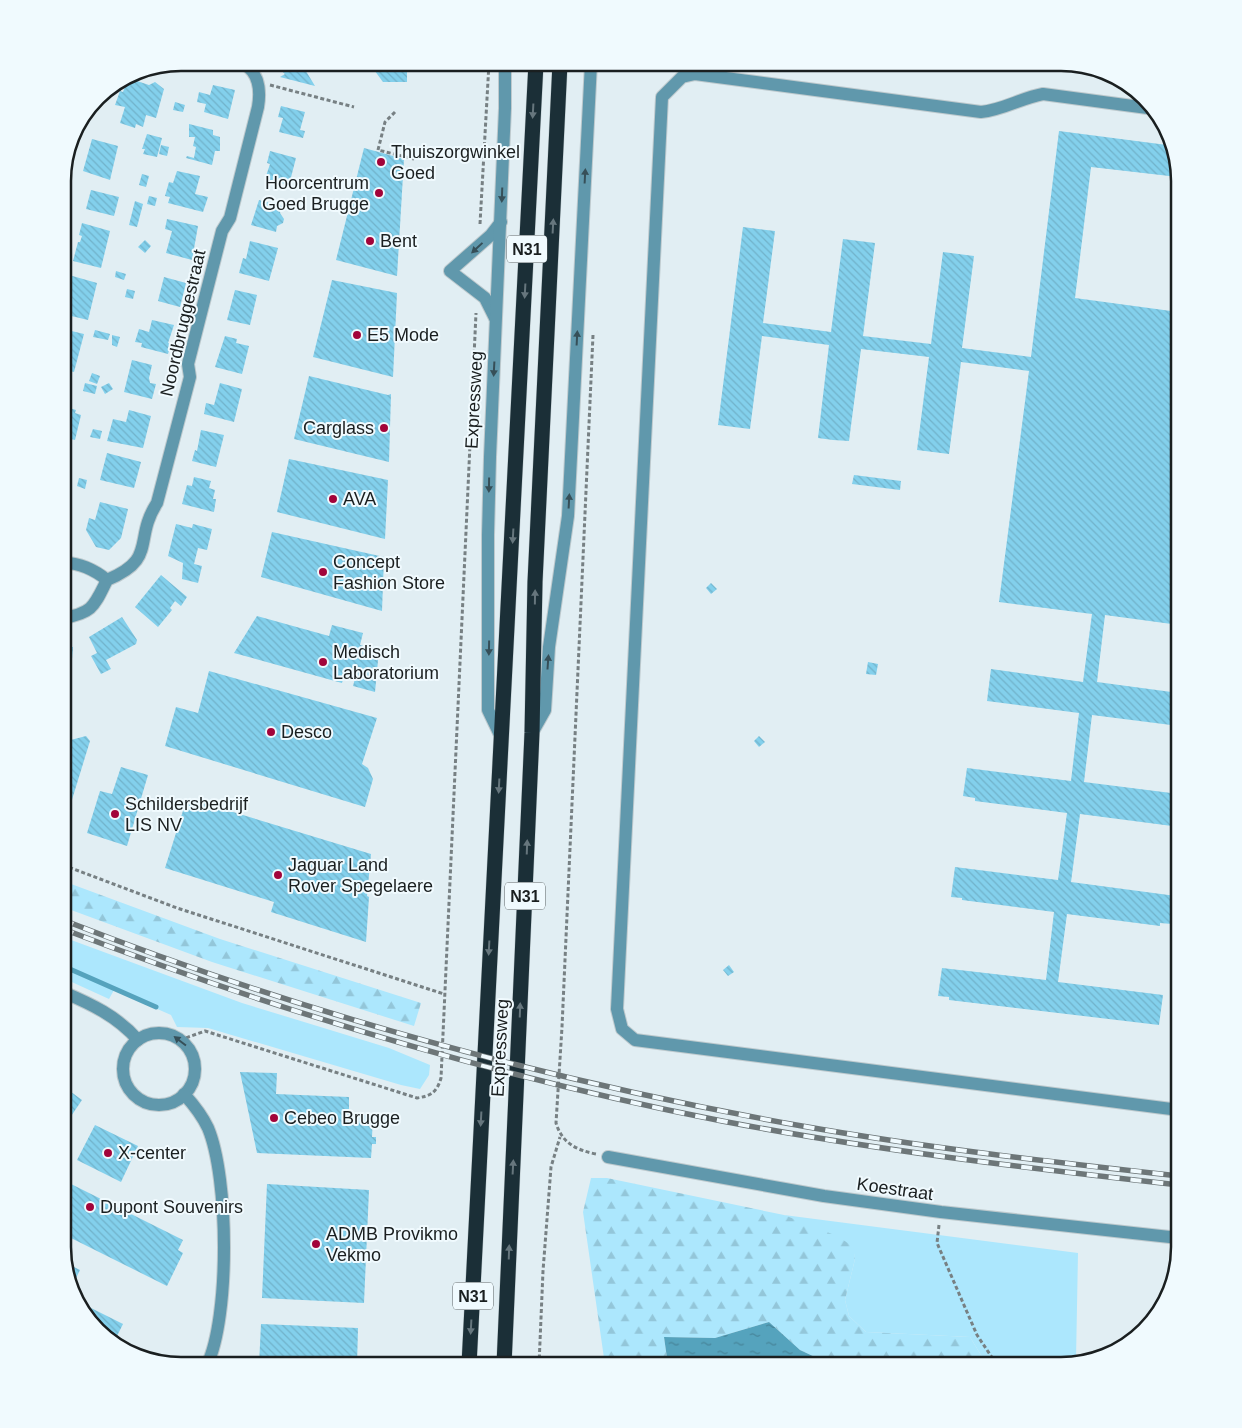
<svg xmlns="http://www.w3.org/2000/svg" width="1242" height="1428" font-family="Arial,sans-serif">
<defs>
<pattern id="forest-firs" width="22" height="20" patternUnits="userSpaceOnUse" patternTransform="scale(1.25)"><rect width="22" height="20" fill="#ace7fd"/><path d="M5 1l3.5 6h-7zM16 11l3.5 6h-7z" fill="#93c6d9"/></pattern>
<pattern id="water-ripples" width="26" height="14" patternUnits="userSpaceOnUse" patternTransform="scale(1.25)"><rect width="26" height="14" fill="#55a3bd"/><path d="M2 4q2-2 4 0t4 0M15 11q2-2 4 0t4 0" fill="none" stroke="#468499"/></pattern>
<pattern id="building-back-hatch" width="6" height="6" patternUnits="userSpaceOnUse" patternTransform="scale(1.25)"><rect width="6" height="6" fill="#83d0ec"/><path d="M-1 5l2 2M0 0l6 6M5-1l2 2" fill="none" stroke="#71b2ca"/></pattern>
</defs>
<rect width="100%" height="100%" fill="#e1eef3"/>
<g fill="#ace7fd">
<polygon points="63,937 242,1003 389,1048 430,1065 429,1075 420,1089 401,1085 208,1028 177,1027 171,1015 114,990 109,999 63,978"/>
<polygon points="784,1215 1078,1253 1076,1360 1061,1365 987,1365 970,1337 866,1332 849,1316 845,1300 855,1259 853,1247"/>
</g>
<g fill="url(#forest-firs)">
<polygon points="63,881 220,939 421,1003 414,1026 212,962 63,907"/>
<polygon points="591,1178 607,1178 784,1215 837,1236 854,1247 855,1259 845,1300 849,1316 866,1332 970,1337 987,1365 832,1365 800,1350 769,1322 715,1338 664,1337 668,1365 605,1365 583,1212"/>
</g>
<polygon fill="url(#water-ripples)" points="769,1322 800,1350 832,1365 668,1365 664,1337 715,1338"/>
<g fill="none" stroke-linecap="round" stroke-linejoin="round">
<polyline stroke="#55a3bd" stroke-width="5" points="63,966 156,1007"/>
</g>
<g fill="url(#building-back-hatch)">
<polygon points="273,63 301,63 315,86 280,77 285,74"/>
<polygon points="369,63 407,63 407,82 383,82"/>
<polygon points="128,78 149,85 155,82 164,89 156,118 146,115 143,127 136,124 135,128 120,123 125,107 115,105 120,91 123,92"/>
<polygon points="213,85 235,90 228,119 204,112 206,104 197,102 199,92 210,95"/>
<polygon points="175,102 185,105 183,112 173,110"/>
<polygon points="281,106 305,112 300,130 305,131 303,138 279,132 283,118 278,117"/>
<polygon points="189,124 213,130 213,135 220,137 220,151 215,151 212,165 186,158 187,156 194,158 196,147 193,146 195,137 189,137"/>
<polygon points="1059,131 1167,145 1178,177 1091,167 1075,298 1171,311 1179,256 1179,625 1105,615 1097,682 1179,693 1179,726 1092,715 1084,782 1179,794 1179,824 1173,823 1172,826 1080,814 1071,882 1176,896 1172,924 1160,923 1160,926 1067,914 1058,982 1163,995 1159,1025 949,1000 949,997 938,996 942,968 1046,980 1054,912 962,900 962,898 951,897 955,867 1058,880 1067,813 975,801 975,798 963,796 967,768 1071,781 1079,713 987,701 991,669 1083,682 1092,614 999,602 1029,371 961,362 949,454 917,450 929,357 861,349 849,441 833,440 818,438 829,345 762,336 750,429 718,425 743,227 775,231 763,323 831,332 843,239 875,243 863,336 931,344 943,252 974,256 962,348 1031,357"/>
<polygon points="147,134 162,138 157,157 143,154 145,149 142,149"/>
<polygon points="92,139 118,146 110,180 83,171"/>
<polygon points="161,145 169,147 167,156 159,154"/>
<polygon points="364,148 404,159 397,276 336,260"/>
<polygon points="270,151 296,158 289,185 265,179 270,164 267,163"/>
<polygon points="177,171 200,176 195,194 208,197 203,212 168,203 170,197 165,196 169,182 173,183"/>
<polygon points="142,174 149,176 146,187 139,185"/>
<polygon points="91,190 119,197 114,216 86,209"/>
<polygon points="149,196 157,198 155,206 147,204"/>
<polygon points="259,200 282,206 280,213 284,219 283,223 277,226 276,232 251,225"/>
<polygon points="135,201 143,204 137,227 129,225"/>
<polygon points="167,219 198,226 192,260 166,253 172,231 165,229"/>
<polygon points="82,223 110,231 101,268 73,261 78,242 80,242 82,236 79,235"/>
<polygon points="145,240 151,246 145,253 138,247"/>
<polygon points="250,241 278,248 269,281 239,273 243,258 246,259"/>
<polygon points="116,271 126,274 124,280 115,277"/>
<polygon points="69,275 97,283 88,320 63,314 63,301 65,301 68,288 66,287"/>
<polygon points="164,277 186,283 180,307 158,301"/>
<polygon points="332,280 397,293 393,377 313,357"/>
<polygon points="127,289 135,291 133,299 125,297"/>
<polygon points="235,290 257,295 250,325 227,320"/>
<polygon points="152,320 174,325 168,343 171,344 168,354 141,347 142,343 135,342 139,329 149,332"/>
<polygon points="63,329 84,334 74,372 63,369"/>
<polygon points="95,330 110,334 108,340 93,337"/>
<polygon points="112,335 120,337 117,347 112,345"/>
<polygon points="225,336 237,339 236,343 249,346 242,374 215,367"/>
<polygon points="132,360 152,365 149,378 150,383 156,384 152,399 124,392"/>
<polygon points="92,373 100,376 97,384 89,381"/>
<polygon points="309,376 388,395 391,394 389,462 294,439"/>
<polygon points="85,383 97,386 95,394 83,391"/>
<polygon points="109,383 113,389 105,394 101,387"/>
<polygon points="220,383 242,389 234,422 204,414 206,403 214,405"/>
<polygon points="63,406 76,410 75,413 81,415 75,440 63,437"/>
<polygon points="129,410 151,416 143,448 107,441 113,419 126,422"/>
<polygon points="93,429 102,431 100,439 90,437"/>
<polygon points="201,430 224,435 216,467 192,461 195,450 197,451"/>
<polygon points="107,453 141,462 134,488 100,480"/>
<polygon points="289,459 388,480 385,539 277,512"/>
<polygon points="854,475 901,481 900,490 852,484"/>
<polygon points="194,477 211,481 209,488 215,490 213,499 216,499 214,512 182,504 187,485 192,486"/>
<polygon points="79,478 87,480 85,489 77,486"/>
<polygon points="100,502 128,509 121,538 109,550 96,547 86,530 89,518 95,520"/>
<polygon points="176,524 192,528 193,524 212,529 207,550 198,548 194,564 202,566 198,583 182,579 183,563 168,556"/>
<polygon points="272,532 384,557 382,611 261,577"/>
<polygon points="161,575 187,597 181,606 175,601 170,608 172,610 158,627 135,607"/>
<polygon points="711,583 717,589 711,594 706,588"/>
<polygon points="257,616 329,636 332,625 363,633 360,645 379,650 375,692 353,686 356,675 345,672 342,683 234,653"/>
<polygon points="122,617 137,640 136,644 106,660 111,669 101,674 91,656 97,653 89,637"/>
<polygon points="63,646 73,647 71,671 68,675 63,674"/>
<polygon points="868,662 878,664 876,675 866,674"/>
<polygon points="209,671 377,718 362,764 368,768 373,779 365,807 165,746 176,707 198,713"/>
<polygon points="86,736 90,741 63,829 63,742"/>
<polygon points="759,736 765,742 759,747 754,741"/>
<polygon points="121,767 148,775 127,846 87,833 100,791 112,794"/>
<polygon points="187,798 371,854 367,896 369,897 366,942 271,912 274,902 165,868"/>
<polygon points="729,965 734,972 728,976 723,970"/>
<polygon points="240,1072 277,1073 276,1094 349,1097 349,1114 373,1115 372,1137 376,1137 376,1144 372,1144 371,1158 257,1153"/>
<polygon points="63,1086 82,1100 63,1128"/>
<polygon points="95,1125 138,1146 121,1182 77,1160"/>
<polygon points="63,1180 183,1240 178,1250 183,1253 167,1286 63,1234"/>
<polygon points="267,1184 369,1190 364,1303 262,1298"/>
<polygon points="68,1264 80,1270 74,1282"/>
<polygon points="81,1303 123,1324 114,1342 87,1319"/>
<polygon points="261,1324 358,1328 357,1365 259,1365"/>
</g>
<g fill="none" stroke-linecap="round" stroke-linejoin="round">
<defs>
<g id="minor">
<path d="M1155,109L1043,94C1021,98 1003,110 981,112L695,74L682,77L662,97L617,1009L622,1029L635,1040L1179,1110"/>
<polyline points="63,199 63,197"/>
<polyline points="495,318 485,298 450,271 491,235 501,222"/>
<path d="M63,563C78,562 95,570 107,580"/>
<path d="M63,618C93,613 94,606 107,580C158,559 133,540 157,503L190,377L188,364L222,231L230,218L258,107C261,89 259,73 243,63"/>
<polyline points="532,733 545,710 549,647 568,516 591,63"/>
<polyline points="501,737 488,710 488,535 490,457 505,108 505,63"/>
<path d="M63,992C91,1004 117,1016 138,1040"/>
<circle cx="159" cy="1069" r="36"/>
<path d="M184,1094C193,1104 202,1115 208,1128C229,1178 230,1317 207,1365"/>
<polyline points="608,1157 824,1196 941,1212 1179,1238"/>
<polyline points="180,1365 189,1363 201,1365"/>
</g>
<g id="highway">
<polyline points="469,1365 536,63"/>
<polyline points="504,1365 532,733 535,582 560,63"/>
</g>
</defs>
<use href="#minor" stroke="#bdc9cd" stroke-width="14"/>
<use href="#highway" stroke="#bdc9cd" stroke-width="16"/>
<g stroke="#778083" stroke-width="3" stroke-dasharray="4 2.5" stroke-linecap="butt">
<polyline points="270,85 354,107"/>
<polyline points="395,112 385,122 378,150 414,159"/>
<polyline points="480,224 489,63"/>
<path d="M593,335L562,1027L556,1123C562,1143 576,1150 596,1154"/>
<polyline points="63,865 177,908 444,994"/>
<path d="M180,1040L205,1031L417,1098C431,1096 437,1092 441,1078L476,313"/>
<polyline points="939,1225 937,1243 977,1335 997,1365"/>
<polyline points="539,1365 543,1271 551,1167 560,1137"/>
</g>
<use href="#minor" stroke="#6098ac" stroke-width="12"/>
<use href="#highway" stroke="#1b2f37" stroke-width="15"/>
<defs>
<g id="rail">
<path d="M63,920C301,1013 549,1081 802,1126C927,1148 1053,1162 1179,1176"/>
<path d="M63,929C277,1011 496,1077 722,1121C873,1150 1026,1168 1179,1185"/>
</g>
</defs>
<use href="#rail" stroke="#6d7678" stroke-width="5.5"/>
<use href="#rail" stroke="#f0fafe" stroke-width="4" stroke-dasharray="11" stroke-linecap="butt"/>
</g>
<defs><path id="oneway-solid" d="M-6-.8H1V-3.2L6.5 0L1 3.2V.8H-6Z" transform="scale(1.25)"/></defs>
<g fill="#66767d">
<use href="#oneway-solid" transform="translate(533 111) rotate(93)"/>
<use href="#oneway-solid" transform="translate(553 226) rotate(-87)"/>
<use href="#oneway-solid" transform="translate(525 291) rotate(93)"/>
<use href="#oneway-solid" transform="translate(513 536) rotate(93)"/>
<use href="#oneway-solid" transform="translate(535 597) rotate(-89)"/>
<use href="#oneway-solid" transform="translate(499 786) rotate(93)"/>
<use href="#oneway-solid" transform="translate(527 847) rotate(-88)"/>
<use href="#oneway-solid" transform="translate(489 948) rotate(93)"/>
<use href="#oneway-solid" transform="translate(520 1010) rotate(-88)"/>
<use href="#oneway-solid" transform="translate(481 1119) rotate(93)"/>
<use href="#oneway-solid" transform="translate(513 1167) rotate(-87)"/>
<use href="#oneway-solid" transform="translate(509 1252) rotate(-88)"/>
<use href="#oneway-solid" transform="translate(471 1327) rotate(93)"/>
</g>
<g fill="#364f58">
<use href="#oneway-solid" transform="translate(585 176) rotate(-87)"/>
<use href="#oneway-solid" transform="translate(502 195) rotate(92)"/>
<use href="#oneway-solid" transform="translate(477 248) rotate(137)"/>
<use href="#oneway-solid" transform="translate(577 338) rotate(-87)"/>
<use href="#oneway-solid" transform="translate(494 369) rotate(93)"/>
<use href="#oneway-solid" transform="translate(489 485) rotate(91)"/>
<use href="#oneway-solid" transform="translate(569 501) rotate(-87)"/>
<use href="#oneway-solid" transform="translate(489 648) rotate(91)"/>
<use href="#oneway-solid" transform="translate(548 662) rotate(-86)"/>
<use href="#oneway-solid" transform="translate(180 1041) rotate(-143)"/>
</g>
<g fill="#a2043a" stroke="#f0fafe" stroke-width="2">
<circle cx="381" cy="162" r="5"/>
<circle cx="379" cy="193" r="5"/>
<circle cx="370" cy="241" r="5"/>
<circle cx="357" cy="335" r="5"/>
<circle cx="384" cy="428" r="5"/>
<circle cx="333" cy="499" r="5"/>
<circle cx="323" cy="572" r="5"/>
<circle cx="323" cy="662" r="5"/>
<circle cx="271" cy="732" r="5"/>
<circle cx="115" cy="814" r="5"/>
<circle cx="278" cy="875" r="5"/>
<circle cx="274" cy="1118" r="5"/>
<circle cx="108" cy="1153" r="5"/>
<circle cx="90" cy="1207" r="5"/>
<circle cx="316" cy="1244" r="5"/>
</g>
<g text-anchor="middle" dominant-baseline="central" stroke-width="4" stroke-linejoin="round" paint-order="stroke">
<g fill="#f0fafe" stroke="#5a6163" stroke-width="1">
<rect x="507" y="235.5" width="40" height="27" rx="4"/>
<rect x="505" y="882.5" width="40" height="27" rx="4"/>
<rect x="453" y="1282.5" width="40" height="27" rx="4"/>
</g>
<g font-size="16" font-weight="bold" fill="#1a1f20">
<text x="527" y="249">N31</text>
<text x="525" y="896">N31</text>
<text x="473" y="1296">N31</text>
</g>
<g font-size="18" fill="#1a1f20" stroke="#f0fafe" text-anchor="start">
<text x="391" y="152">Thuiszorgwinkel<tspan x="391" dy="21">Goed</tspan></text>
<text x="369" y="183" text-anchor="end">Hoorcentrum<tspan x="369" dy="21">Goed Brugge</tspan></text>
<text x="380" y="241">Bent</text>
<text x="367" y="335">E5 Mode</text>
<text x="374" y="428" text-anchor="end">Carglass</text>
<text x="343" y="499">AVA</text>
<text x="333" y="562">Concept<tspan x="333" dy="21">Fashion Store</tspan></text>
<text x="333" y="652">Medisch<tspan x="333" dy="21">Laboratorium</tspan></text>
<text x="281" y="732">Desco</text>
<text x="125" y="804">Schildersbedrijf<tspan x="125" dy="21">LIS NV</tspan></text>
<text x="288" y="865">Jaguar Land<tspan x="288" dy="21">Rover Spegelaere</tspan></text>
<text x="284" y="1118">Cebeo Brugge</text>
<text x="118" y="1153">X-center</text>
<text x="100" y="1207">Dupont Souvenirs</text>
<text x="326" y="1234">ADMB Provikmo<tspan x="326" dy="21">Vekmo</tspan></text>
</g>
<g font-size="18" fill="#1a1f20" stroke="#f0fafe">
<text transform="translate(183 323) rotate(-77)">Noordbruggestraat</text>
<text transform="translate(474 400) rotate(-87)">Expressweg</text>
<text transform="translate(500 1048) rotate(-87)">Expressweg</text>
<text transform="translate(895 1189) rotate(8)">Koestraat</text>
</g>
</g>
<path d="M0 0H1242V1428H0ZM181 71H1061A110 110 0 0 1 1171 181V1247A110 110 0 0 1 1061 1357H181A110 110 0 0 1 71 1247V181A110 110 0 0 1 181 71Z" fill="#f0fafe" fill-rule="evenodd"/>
<path fill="none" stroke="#1a1f20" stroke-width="2.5" d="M181 71H1061A110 110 0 0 1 1171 181V1247A110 110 0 0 1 1061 1357H181A110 110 0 0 1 71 1247V181A110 110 0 0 1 181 71Z"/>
</svg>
